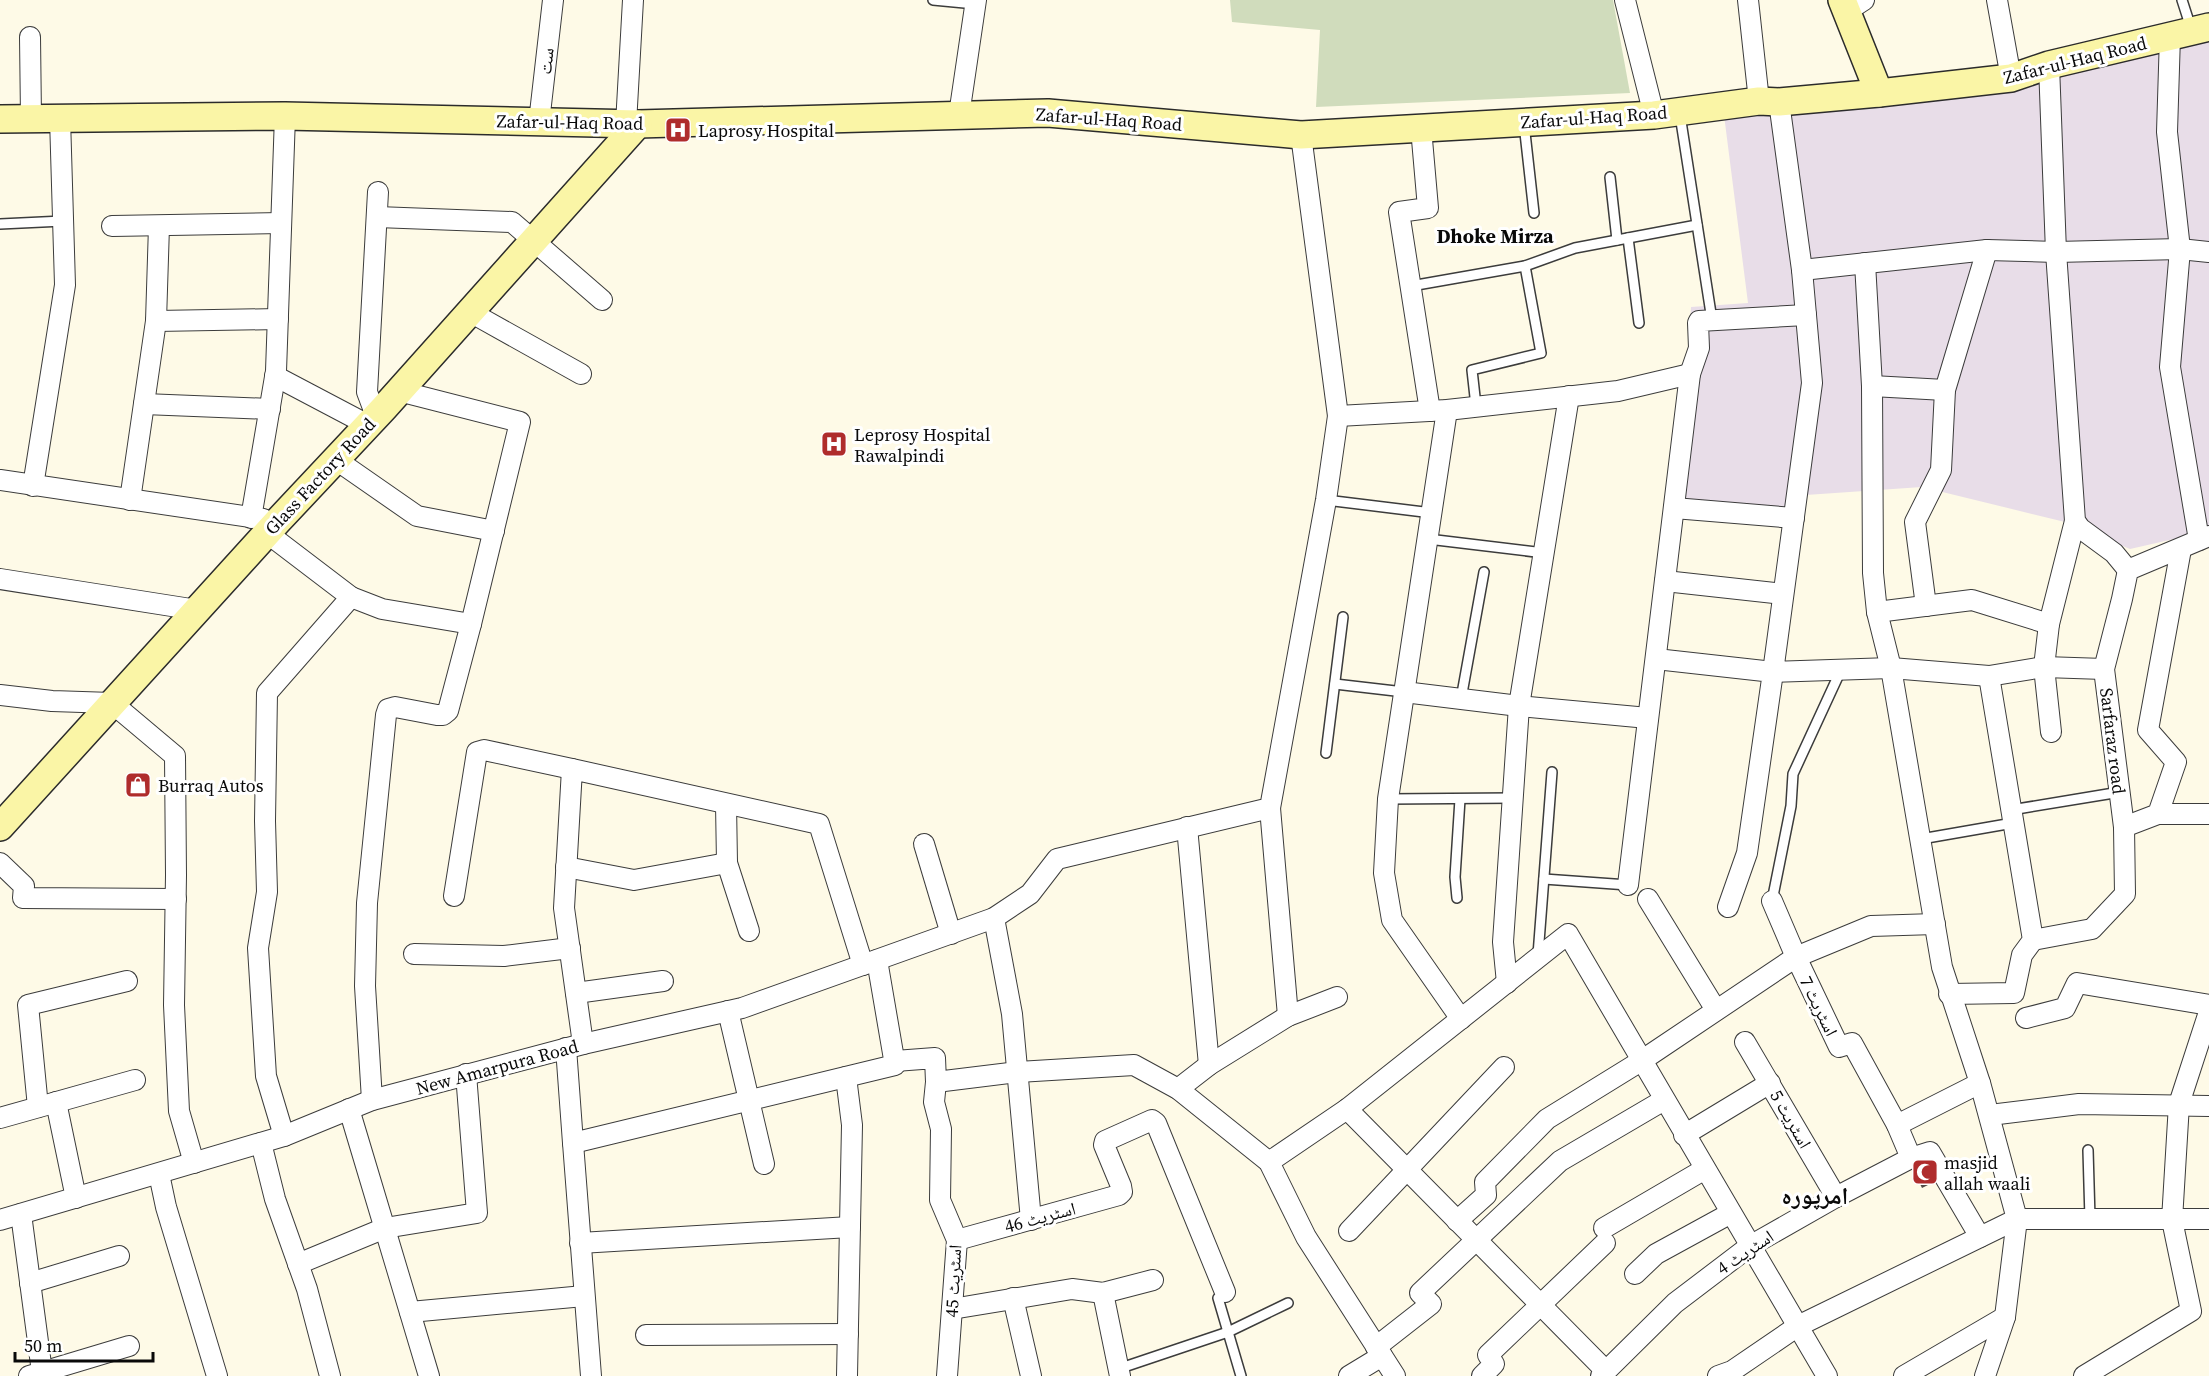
<svg xmlns="http://www.w3.org/2000/svg" width="2209" height="1376" font-family="'Source Serif 4','Noto Naskh Arabic',serif">
<rect width="100%" height="100%" fill="#fefae7"/>
<polygon fill="#e8dde8" points="2209,32 2209,531 2130,549 2065,522 1922,487 1806,495 1784,514 1681,507 1691,307 1748,303 1724,115"/>
<polygon fill="#d0dcbc" points="1230,0 1613,0 1630,93 1316,107 1320,30 1232,22"/>
<polygon fill="#514b47" points="1924,1166 1934,1182 1922,1188 1913,1170"/>
<g fill="none" stroke-linecap="round" stroke-linejoin="round">
<defs>
<g id="lane">
<polyline points="933,0 975,4"/>
<polyline points="2182,0 2191,28"/>
<polyline points="1680,115 1712,320"/>
<polyline points="1524,124 1534,213"/>
<polyline points="1610,177 1617,240"/>
<polyline points="0,224 63,221"/>
<polyline points="1628,238 1639,323"/>
<polyline points="1411,286 1525,266 1575,248 1697,225"/>
<polyline points="1476,406 1472,370 1541,353 1525,266"/>
<polyline points="1326,500 1432,513"/>
<polyline points="1428,539 1544,553"/>
<polyline points="1335,684 1404,692"/>
<polyline points="1461,699 1484,572"/>
<polyline points="1326,753 1343,617"/>
<polyline points="1388,799 1513,798"/>
<polyline points="2011,810 2120,792"/>
<polyline points="1921,839 2013,823"/>
<polyline points="1544,879 1628,885"/>
<polyline points="1457,898 1455,877 1460,799"/>
<polyline points="1772,901 1791,806 1793,774 1841,670"/>
<polyline points="1538,955 1552,772"/>
<polyline points="2088,1150 2090,1219"/>
<polyline points="1218,1298 1241,1376"/>
<polyline points="1118,1369 1228,1332 1288,1303"/>
</g>
<g id="street">
<polyline points="1625,0 1654,115"/>
<polyline points="1748,0 1759,101"/>
<polyline points="1997,0 2011,78"/>
<polyline points="1847,11 1864,0"/>
<polyline points="2170,36 2167,132 2180,249 2170,367 2199,540"/>
<polyline points="30,37 31,118"/>
<polyline points="2049,65 2056,252 2075,521 2080,528 2114,553 2128,570"/>
<polyline points="1779,102 1802,270 1812,383 1773,672 1891,668 1989,676 2044,667 2104,669"/>
<polyline points="959,115 976,0"/>
<polyline points="539,122 553,0"/>
<polyline points="626,124 633,0"/>
<polyline points="1421,128 1428,208 1399,212 1430,411"/>
<polyline points="1301,135 1338,416 1447,410 1618,391 1690,374"/>
<polyline points="377,217 512,222 602,300"/>
<polyline points="112,226 281,223"/>
<polyline points="1802,270 1987,250 2056,252 2180,249 2209,252"/>
<polyline points="470,312 581,374"/>
<polyline points="156,321 278,319"/>
<polyline points="275,376 368,425"/>
<polyline points="1872,386 1945,390"/>
<polyline points="144,404 270,409"/>
<polyline points="1447,410 1388,799 1384,873 1392,920 1461,1019"/>
<polyline points="376,416 367,392 378,192"/>
<polyline points="335,459 417,516 494,531"/>
<polyline points="0,480 263,519"/>
<polyline points="33,486 65,285 60,118"/>
<polyline points="130,500 156,321 159,226"/>
<polyline points="1674,508 1794,518"/>
<polyline points="251,518 276,371 285,116"/>
<polyline points="267,533 351,597 267,693 265,821 267,892 258,948 266,1076 284,1136"/>
<polyline points="0,579 197,610"/>
<polyline points="1665,581 1783,594"/>
<polyline points="351,597 382,609 471,624"/>
<polyline points="1926,606 1915,522 1941,470 1945,390 1987,250"/>
<polyline points="1877,612 1972,600 2049,624"/>
<polyline points="1656,659 1773,672 1747,853 1728,907"/>
<polyline points="1404,692 1519,706 1648,718"/>
<polyline points="0,695 52,701 112,703 175,756 176,875 174,1005 179,1111 194,1163"/>
<polyline points="2051,732 2044,667 2049,624 2075,521"/>
<polyline points="726,804 727,863 749,931"/>
<polyline points="1270,808 1288,1016"/>
<polyline points="2158,814 2209,814"/>
<polyline points="1187,827 1209,1065"/>
<polyline points="2124,827 2158,814 2176,762 2148,730 2181,549"/>
<polyline points="924,844 951,934"/>
<polyline points="0,863 24,886 23,898 176,899"/>
<polyline points="566,867 634,880 727,863"/>
<polyline points="1628,885 1690,374 1699,348 1698,323 1699,321 1806,315"/>
<polyline points="454,896 477,752 484,750 572,769"/>
<polyline points="1648,899 1716,1010"/>
<polyline points="1772,901 1796,957 1839,1047 1852,1043 1897,1125 1911,1158"/>
<polyline points="994,918 1012,1014 1031,1220"/>
<polyline points="2033,940 2092,929 2125,894 2124,827 2104,669 2122,599 2128,570 2209,536"/>
<polyline points="414,954 504,956 570,948"/>
<polyline points="1507,983 1503,942 1519,706 1569,396"/>
<polyline points="576,993 663,981"/>
<polyline points="1949,994 2014,993 2022,955 2033,940 1989,676"/>
<polyline points="728,1011 764,1164"/>
<polyline points="2026,1018 2065,1008 2077,983 2209,1005"/>
<polyline points="1745,1042 1836,1197"/>
<polyline points="583,1044 564,908 572,769 819,824 863,965"/>
<polyline points="566,1048 573,1143 895,1065 877,960"/>
<polyline points="895,1061 935,1058 936,1082 1018,1072 1134,1065 1178,1089 1269,1162 1306,1237 1395,1376"/>
<polyline points="846,1077 852,1125 847,1376"/>
<polyline points="936,1082 934,1102 941,1129 940,1200 957,1240 947,1376"/>
<polyline points="1178,1089 1209,1065 1288,1016 1337,997"/>
<polyline points="372,1100 365,986 367,903 386,715 388,709 395,707 437,715 443,715 448,711 471,624 520,422 399,391"/>
<polyline points="56,1102 76,1198"/>
<polyline points="38,1107 28,1005 127,981"/>
<polyline points="349,1109 429,1376"/>
<polyline points="1347,1109 1606,1371"/>
<polyline points="1990,1115 2079,1104 2209,1106"/>
<polyline points="0,1118 135,1080"/>
<polyline points="1897,1125 1980,1083"/>
<polyline points="1684,1135 1770,1083"/>
<polyline points="261,1143 275,1199 307,1289 330,1376"/>
<polyline points="573,1143 591,1376"/>
<polyline points="1269,1162 1347,1109 1568,934 1827,1376"/>
<polyline points="159,1174 166,1207 217,1376"/>
<polyline points="21,1214 42,1372"/>
<polyline points="0,1220 284,1136 372,1100 583,1044 742,1008 994,918 1030,894 1057,859 1270,808 1326,500 1338,416"/>
<polyline points="1457,1221 1486,1195 1485,1182 1547,1119 1641,1061 1796,957 1871,926 1935,924"/>
<polyline points="1604,1228 1705,1169"/>
<polyline points="1349,1231 1504,1067"/>
<polyline points="957,1240 1119,1195 1122,1192 1121,1186 1104,1145 1105,1141 1152,1120 1156,1123 1225,1292"/>
<polyline points="580,1243 850,1227"/>
<polyline points="298,1264 385,1228 477,1213 466,1074"/>
<polyline points="1635,1274 1656,1254 1731,1213"/>
<polyline points="30,1283 119,1256"/>
<polyline points="1103,1293 1120,1376"/>
<polyline points="1013,1298 1031,1376"/>
<polyline points="952,1309 1072,1289 1103,1293 1153,1280"/>
<polyline points="410,1312 584,1296"/>
<polyline points="646,1335 848,1334"/>
<polyline points="1376,1347 1431,1304 1420,1293 1560,1161 1664,1100"/>
<polyline points="29,1376 129,1346"/>
<polyline points="1349,1376 1382,1356"/>
<polyline points="1482,1376 1494,1364 1488,1355 1605,1243"/>
<polyline points="1601,1376 1675,1303 1750,1246 1836,1197 1911,1158 1930,1152 1980,1237"/>
<polyline points="1718,1376 1732,1371 1798,1326 2017,1219 1980,1083 1942,967 1891,668 1877,612 1873,573 1872,386 1865,263"/>
<polyline points="1904,1376 2005,1317"/>
<polyline points="1985,1376 2005,1317 2017,1219 2209,1219"/>
<polyline points="2084,1376 2191,1311 2172,1220 2179,1104 2209,1012"/>
</g>
<g id="secondary">
<polyline points="1842,0 1879,93"/>
<polyline points="0,119 285,116 638,124 1048,113 1301,135 1654,115 1759,101 1779,102 1879,93 2011,78 2049,65 2209,27"/>
<polyline points="0,827 277,522 384,408 638,124"/>
</g>
</defs>
<use href="#lane" stroke="#3c3c3c" stroke-width="12"/>
<use href="#street" stroke="#3c3c3c" stroke-width="22"/>
<use href="#secondary" stroke="#2b2b2b" stroke-width="30"/>
<use href="#lane" stroke="#fff" stroke-width="9"/>
<use href="#street" stroke="#fff" stroke-width="20"/>
<use href="#secondary" stroke="#faf5a6" stroke-width="27"/>
</g>
<defs>
<symbol id="hospital-square" viewBox="-11 -11 22 22"><rect x="-9" y="-9" width="18" height="18" rx="4" fill="#af2c2c" stroke="#fff"/><path d="M-5-5h3v3.5h4V-5h3V5h-3V1.5h-4V5h-3Z" fill="#fff"/></symbol>
<symbol id="shop-square" viewBox="-11 -11 22 22"><rect x="-9" y="-9" width="18" height="18" rx="4" fill="#af2c2c" stroke="#fff"/><path d="M-5-2.5h2.3a2.7 3.5 0 0 1 5.4 0H5L5.5 6h-11ZM-1.5-2.5h3a1.5 2.3 0 0 0-3 0Z" fill="#fff"/></symbol>
<symbol id="mosque-square" viewBox="-11 -11 22 22"><rect x="-9" y="-9" width="18" height="18" rx="4" fill="#af2c2c" stroke="#fff"/><path d="M3.5-4.9A6 6 0 1 0 3.5 4.9A5 5 0 1 1 3.5-4.9Z" fill="#fff"/></symbol>
</defs>
<g fill-rule="evenodd">
<use href="#hospital-square" x="663" y="115" width="30" height="30"/>
<use href="#hospital-square" x="819" y="429" width="30" height="30"/>
<use href="#shop-square" x="123" y="770" width="30" height="30"/>
<use href="#mosque-square" x="1910" y="1157" width="30" height="30"/>
</g>
<g text-anchor="middle" dominant-baseline="central" stroke-width="6" stroke-linejoin="round" paint-order="stroke">
<g font-size="18" fill="#090909" stroke="#fff">
<text transform="translate(2075 60) rotate(-14)">Zafar-ul-Haq Road</text>
<text transform="translate(546 61) rotate(-84)">ست</text>
<text transform="translate(1594 117) rotate(-4)">Zafar-ul-Haq Road</text>
<text transform="translate(1109 119) rotate(4)">Zafar-ul-Haq Road</text>
<text transform="translate(570 122) rotate(1)">Zafar-ul-Haq Road</text>
<text transform="translate(320 476) rotate(-47)">Glass Factory Road</text>
<text transform="translate(2113 741) rotate(83)">Sarfaraz road</text>
<text transform="translate(1819 1006) rotate(64)">اسٹریٹ 7</text>
<text transform="translate(497 1067) rotate(-15)">New Amarpura Road</text>
<text transform="translate(1791 1119) rotate(60)">اسٹریٹ 5</text>
<text transform="translate(1040 1217) rotate(-15)">اسٹریٹ 46</text>
<text transform="translate(1745 1252) rotate(-34)">اسٹریٹ 4</text>
<text transform="translate(953 1281) rotate(-87)">اسٹریٹ 45</text>
</g>
<g font-size="18" fill="#090909" stroke="#fff" text-anchor="start">
<text x="698" y="130">Laprosy Hospital</text>
<text x="854" y="434">Leprosy Hospital<tspan x="854" dy="21">Rawalpindi</tspan></text>
<text x="158" y="785">Burraq Autos</text>
<text x="1944" y="1162">masjid<tspan x="1944" dy="21">allah waali</tspan></text>
</g>
<g font-size="20" font-weight="bold" fill="#090909" stroke="#fff">
<text x="1495" y="236">Dhoke Mirza</text>
</g>
<g font-size="24" font-weight="bold" fill="#090909" stroke="#fff">
<text x="1815" y="1195">امرپورہ</text>
</g>
</g>
<path d="M15 1352v9h138v-9" fill="none" stroke="#090909" stroke-width="3"/>
<text x="24" y="1352" font-size="18" fill="#090909" stroke="#ffffff" stroke-width="4.5" paint-order="stroke">50 m</text>
</svg>
